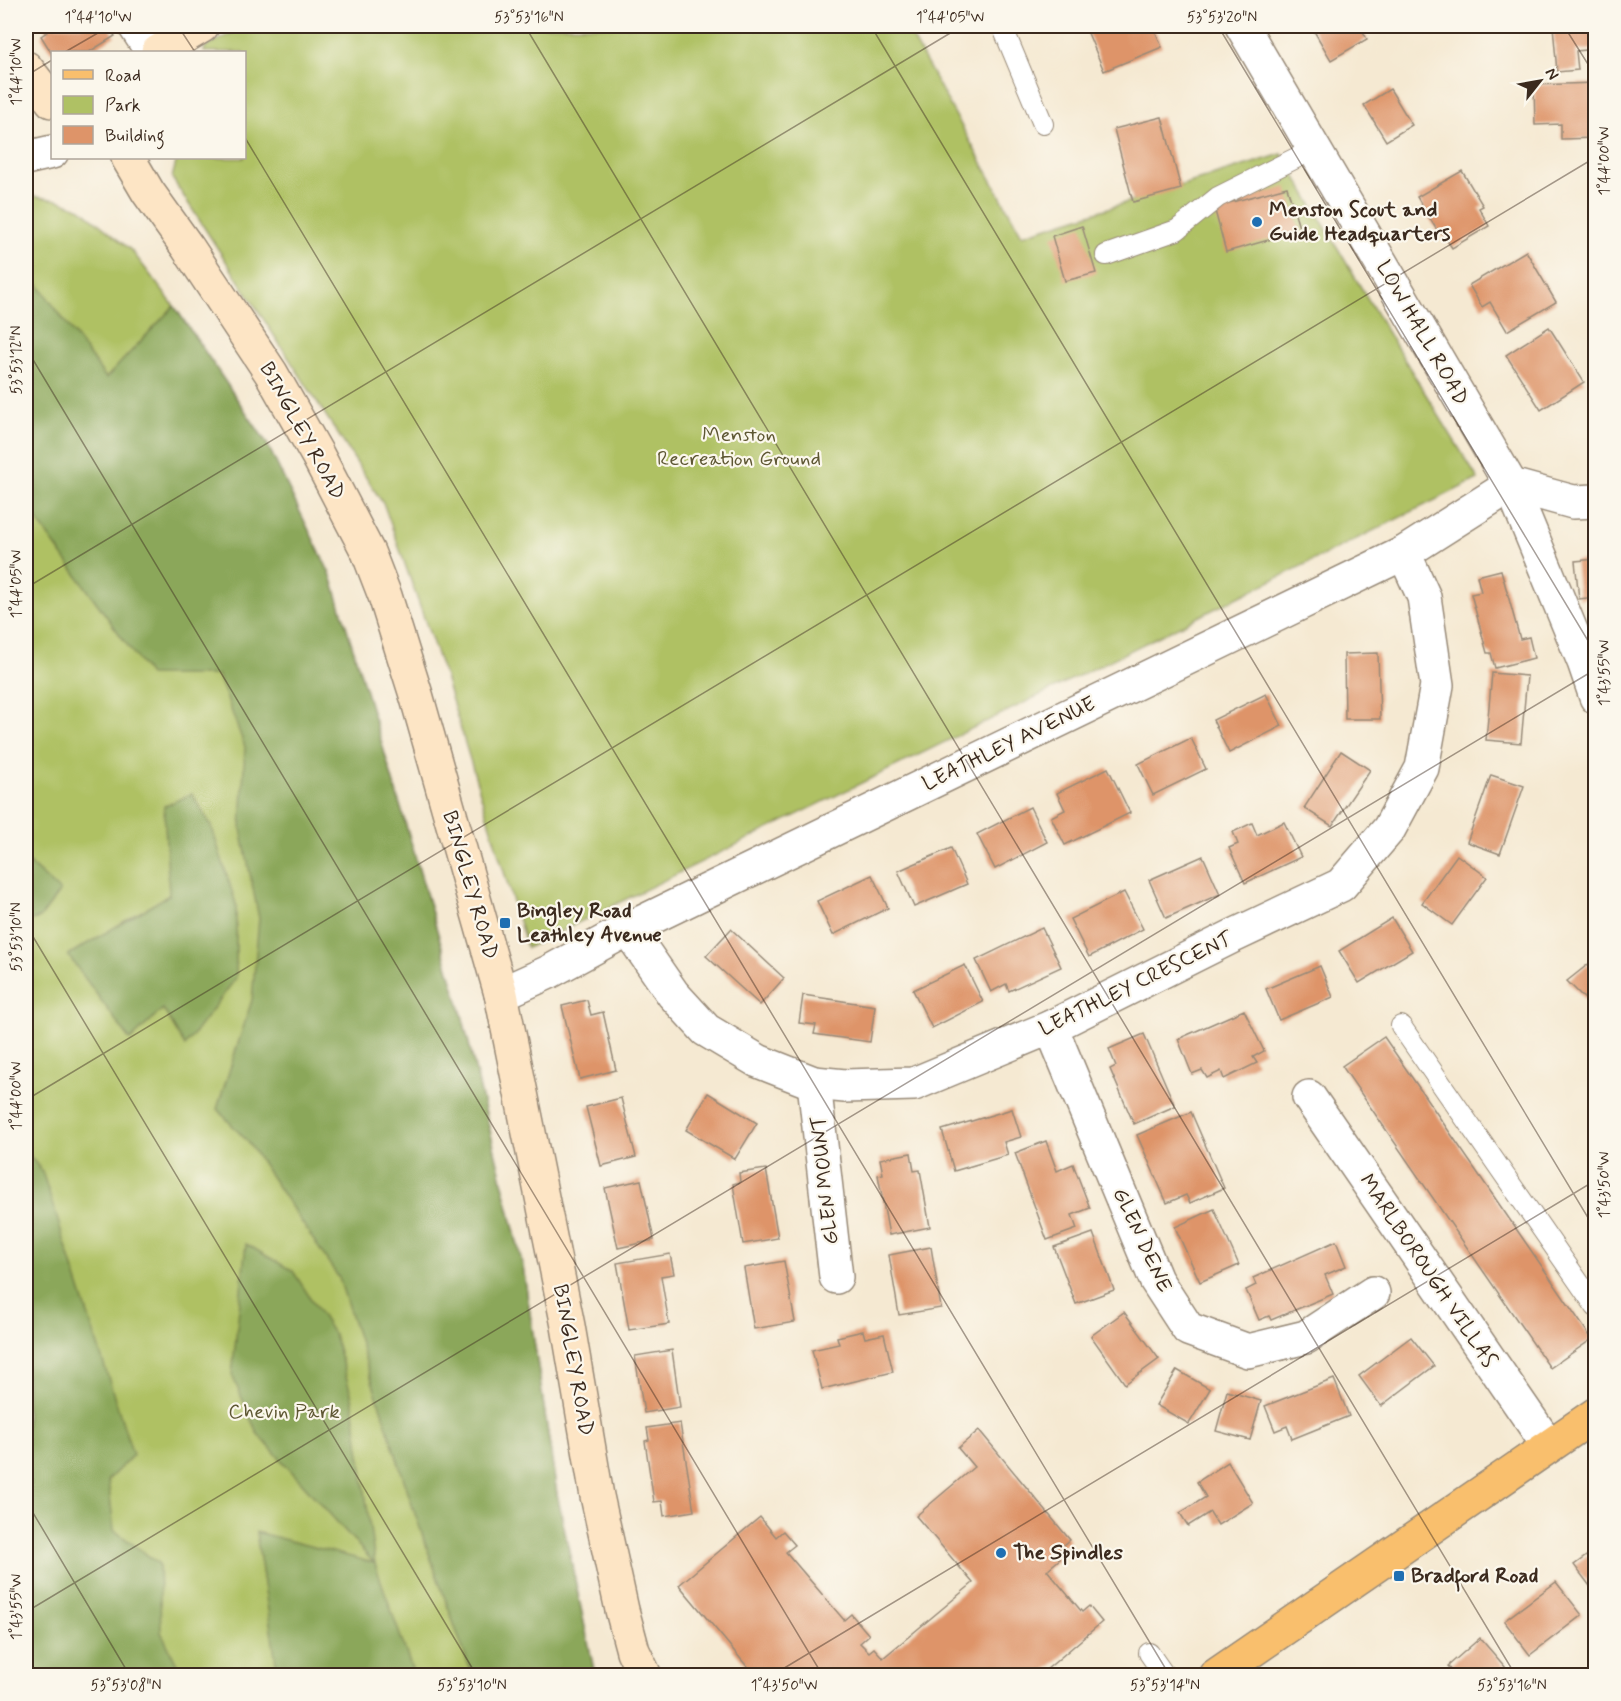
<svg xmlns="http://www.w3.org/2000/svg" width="1621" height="1701" font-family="Mynerve,sans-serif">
<rect width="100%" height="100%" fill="#fbf7ec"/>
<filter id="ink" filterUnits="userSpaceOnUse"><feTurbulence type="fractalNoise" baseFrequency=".0167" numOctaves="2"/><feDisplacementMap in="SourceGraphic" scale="12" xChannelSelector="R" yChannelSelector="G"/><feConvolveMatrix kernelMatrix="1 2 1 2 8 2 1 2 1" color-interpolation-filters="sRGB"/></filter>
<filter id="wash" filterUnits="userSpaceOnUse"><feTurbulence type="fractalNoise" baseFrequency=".008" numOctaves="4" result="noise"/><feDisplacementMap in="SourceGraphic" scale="24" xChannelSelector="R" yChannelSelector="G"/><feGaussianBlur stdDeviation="1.35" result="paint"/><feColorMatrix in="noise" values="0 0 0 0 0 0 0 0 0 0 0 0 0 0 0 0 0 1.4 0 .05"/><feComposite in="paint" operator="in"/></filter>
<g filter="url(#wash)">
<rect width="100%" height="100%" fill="#f5e9d2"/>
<g fill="#afc164" stroke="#757641" stroke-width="1.5">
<polygon points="245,26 909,26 911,35 1022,235 1282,154 1388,333 1478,479 527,948 445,677 384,505 172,178 177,158 244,158 244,52 204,52 205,47"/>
<polygon points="26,195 58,200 81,209 132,251 174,306 266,442 331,576 384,751 462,1015 523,1267 557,1494 595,1675 26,1675"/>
</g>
<g fill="#8ba75a" stroke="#63683c" stroke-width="1.5">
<polygon points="37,283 106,378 174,306 266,442 331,576 384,751 462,1015 523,1267 557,1494 595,1675 472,1675 415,1514 339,1278 248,1142 217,1109 252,1000 259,918 241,829 245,747 218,675 149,675 26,505 26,291"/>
<polygon points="192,794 211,825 236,904 236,978 185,1046 163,1009 130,1040 68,955 169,895 164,806"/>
<polygon points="26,860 60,891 40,918 26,921"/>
<polygon points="26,1151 42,1171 133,1455 108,1480 114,1530 159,1564 161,1632 182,1675 26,1675"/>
<polygon points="246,1244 293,1271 334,1335 352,1397 375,1564 414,1675 278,1675 256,1532 374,1563 257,1433 232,1375"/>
</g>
<g id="blocks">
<g fill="#de9469">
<polygon points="43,26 109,26 115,36 89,52 51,52 41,36 47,32"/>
<polygon points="1085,26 1153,26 1162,47 1104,71"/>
<polygon points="1311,26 1360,26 1367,39 1331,60"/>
<polygon points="1553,26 1596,26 1596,49 1576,51 1578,70 1557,72"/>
<polygon points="1596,83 1596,138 1561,139 1561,124 1535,125 1534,85"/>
<polygon points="1390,89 1412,125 1386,141 1364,105"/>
<polygon points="1162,117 1181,189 1133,202 1114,129"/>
<polygon points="1462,171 1483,206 1479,208 1489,226 1452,248 1441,231 1438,232 1417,197"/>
<polygon points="1287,187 1300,231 1226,252 1214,207"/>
<polygon points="1082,226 1096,273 1065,281 1052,236"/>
<polygon points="1526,251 1556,302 1507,331 1490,302 1482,307 1469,285"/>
<polygon points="1549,327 1584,382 1541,410 1506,355"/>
<polygon points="1596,559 1596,597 1579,599 1575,561"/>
<polygon points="1501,570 1520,639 1529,637 1534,658 1495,668 1491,653 1487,653 1471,594 1481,592 1477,576"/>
<polygon points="1378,653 1380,719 1345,719 1344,654"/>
<polygon points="1492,673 1527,676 1521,743 1486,740"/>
<polygon points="1266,694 1282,726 1229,753 1213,720"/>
<polygon points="1191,738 1206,769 1153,795 1138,764"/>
<polygon points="1341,751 1370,770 1332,826 1304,808"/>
<polygon points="1108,768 1130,813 1065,845 1051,817 1065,810 1057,793"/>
<polygon points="1491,775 1524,786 1500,854 1467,842"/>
<polygon points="1030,807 1047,842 995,869 977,834"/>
<polygon points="1284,822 1301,857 1245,883 1229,848 1238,844 1233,832 1252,823 1257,835"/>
<polygon points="951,848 967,884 914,907 898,871"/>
<polygon points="1457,855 1487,877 1452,925 1422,903"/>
<polygon points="1203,856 1220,894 1166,918 1149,880"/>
<polygon points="872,875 888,908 833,935 817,901"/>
<polygon points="1124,892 1143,929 1089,957 1070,919"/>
<polygon points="1392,918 1412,951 1359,983 1339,951"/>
<polygon points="1042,928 1061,967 1009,991 1006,984 991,992 976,960"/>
<polygon points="731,929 784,978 760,1005 706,956"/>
<polygon points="1596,958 1596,1010 1567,981"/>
<polygon points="965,965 983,1002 932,1028 913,990"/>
<polygon points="1320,966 1333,997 1279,1020 1266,989"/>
<polygon points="803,995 875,1006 870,1042 814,1034 816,1025 799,1023"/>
<polygon points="587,1000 591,1015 603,1012 616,1070 580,1079 562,1006"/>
<polygon points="1244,1010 1264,1051 1253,1057 1257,1063 1224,1079 1221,1071 1207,1078 1202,1070 1192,1074 1178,1039"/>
<polygon points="1144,1034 1175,1106 1134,1124 1110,1069 1116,1066 1109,1049"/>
<polygon points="1384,1037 1592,1339 1550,1368 1342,1066"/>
<polygon points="708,1093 757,1123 735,1159 686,1130"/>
<polygon points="621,1098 636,1157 601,1166 586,1107"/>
<polygon points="1012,1109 1021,1137 1004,1142 1008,1155 954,1171 942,1130"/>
<polygon points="1191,1112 1224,1188 1190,1203 1186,1195 1167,1203 1137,1135"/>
<polygon points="1046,1141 1057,1171 1073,1164 1090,1208 1072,1215 1077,1229 1047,1240 1015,1153"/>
<polygon points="911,1153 914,1171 920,1170 930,1227 889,1235 878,1175 883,1174 880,1159"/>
<polygon points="766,1169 778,1238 743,1244 733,1184 740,1182 739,1173"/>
<polygon points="641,1180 654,1240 618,1248 605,1188"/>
<polygon points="1214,1209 1239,1265 1200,1282 1175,1227"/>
<polygon points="1093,1233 1114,1290 1076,1304 1054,1247"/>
<polygon points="1336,1241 1346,1266 1325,1275 1333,1294 1271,1320 1269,1316 1259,1320 1246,1290 1256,1285 1253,1278"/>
<polygon points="931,1247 941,1308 899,1315 889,1255"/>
<polygon points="670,1254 674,1274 661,1276 669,1324 629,1330 617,1263"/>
<polygon points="784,1261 795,1322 754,1329 744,1268"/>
<polygon points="1124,1312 1159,1359 1125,1384 1091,1336"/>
<polygon points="863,1331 865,1338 884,1334 893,1372 822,1389 812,1350 839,1344 837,1337"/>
<polygon points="1411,1337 1434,1366 1381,1406 1359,1376"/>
<polygon points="672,1350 680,1407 644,1413 635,1356"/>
<polygon points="1177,1370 1210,1389 1189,1424 1156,1405"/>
<polygon points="1334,1379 1349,1416 1292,1439 1287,1426 1275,1431 1265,1406"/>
<polygon points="1227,1391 1261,1401 1250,1440 1216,1431"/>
<polygon points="680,1423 694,1511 664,1516 662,1501 654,1502 645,1441 649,1440 647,1428"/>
<polygon points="979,1430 1070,1540 1054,1553 1060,1559 1047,1570 1082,1612 1089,1606 1102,1622 1039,1676 755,1676 679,1585 760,1517 776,1537 783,1531 795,1545 786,1552 844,1620 851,1614 869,1635 860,1643 869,1652 874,1648 883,1658 973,1583 916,1516 974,1467 958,1448"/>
<polygon points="1228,1462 1253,1503 1218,1525 1210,1512 1188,1526 1180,1513 1206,1497 1197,1482"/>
<polygon points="1596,1549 1596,1594 1574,1565"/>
<polygon points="1556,1582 1582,1615 1530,1655 1504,1621"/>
<polygon points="1480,1638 1513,1676 1456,1676 1448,1666"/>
</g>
</g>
</g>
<g filter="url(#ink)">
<use href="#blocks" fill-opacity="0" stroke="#988a78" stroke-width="1.5"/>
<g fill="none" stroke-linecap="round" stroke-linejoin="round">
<defs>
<g id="lane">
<polyline points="1002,26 1043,124"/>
<polyline points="1106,255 1177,230 1218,197 1314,149"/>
<polyline points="1401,1026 1596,1307"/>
<polyline points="1149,1653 1165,1676"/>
</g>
<g id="street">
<polyline points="135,26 152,52"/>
<polyline points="1242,26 1511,485 1584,662 1596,697"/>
<polyline points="26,158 52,152"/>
<polyline points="1511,485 1573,502 1596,501"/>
<polyline points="628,929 673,994 706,1030 758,1061 814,1083 845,1086 914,1084 1051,1027 1231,937 1341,885 1389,829 1422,768 1437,685 1424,597 1404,553"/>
<polyline points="501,994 549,972 628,929 1404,553 1511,485"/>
<polyline points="1051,1027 1156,1280 1188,1329 1248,1351 1306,1337 1373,1293"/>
<polyline points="814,1083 836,1277"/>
<polyline points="1309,1097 1548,1445"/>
</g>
<g id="secondary">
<polyline points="158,52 202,26"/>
<polyline points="26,68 52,101"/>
<polyline points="128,158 148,192 188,248 271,373 317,454 368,552 385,596 417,698 501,994 568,1326 597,1496 622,1610 633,1651 645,1676"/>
</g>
<polyline id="primary" points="1215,1676 1596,1414"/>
</defs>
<use href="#lane" stroke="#988a78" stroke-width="22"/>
<use href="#street" stroke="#988a78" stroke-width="36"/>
<use href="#secondary" stroke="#988a78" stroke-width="36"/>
<use href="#primary" stroke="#988a78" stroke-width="36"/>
<use href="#lane" stroke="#fff" stroke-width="20"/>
<use href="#street" stroke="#fff" stroke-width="33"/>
<use href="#secondary" stroke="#fde5c5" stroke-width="33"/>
<use href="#primary" stroke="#f9bf6d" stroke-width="33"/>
</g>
</g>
<path fill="none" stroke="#3b2a1e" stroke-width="1.5" stroke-opacity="0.45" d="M178,26L195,52M525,26L1516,1676M871,26L1596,1231M1218,26L1596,654M1564,26L1596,77M65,52L110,26M26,76L52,60M244,136L1170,1676M26,348L823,1676M26,588L962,26M26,925L477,1676M26,1100L1596,157M26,1501L130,1676M26,1612L1596,669M771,1676L1596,1180"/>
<g fill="#1f6fb2" stroke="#fbf7ec" stroke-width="2">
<circle cx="1257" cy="222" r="6"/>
<rect x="499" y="917" width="12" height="12" rx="3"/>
<circle cx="1001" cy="1553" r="6"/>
<rect x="1393" y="1570" width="12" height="12" rx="3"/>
</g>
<g text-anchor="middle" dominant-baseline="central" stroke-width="4.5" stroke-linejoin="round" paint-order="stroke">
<g font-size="21" font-weight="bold" fill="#3b2a1e" stroke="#fbf7ec" text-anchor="start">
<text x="1269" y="210">Menston Scout and<tspan x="1269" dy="24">Guide Headquarters</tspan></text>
<text x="517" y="911">Bingley Road<tspan x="517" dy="24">Leathley Avenue</tspan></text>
<text x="1013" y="1553">The Spindles</text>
<text x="1411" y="1576">Bradford Road</text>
</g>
<g font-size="21" fill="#3b2a1e" stroke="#fbf7ec">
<text transform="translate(1422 333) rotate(60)">LOW HALL ROAD</text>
<text transform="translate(302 431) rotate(61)">BINGLEY ROAD</text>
<text transform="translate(1009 744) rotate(-26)">LEATHLEY AVENUE</text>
<text transform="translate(470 885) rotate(74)">BINGLEY ROAD</text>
<text transform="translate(1136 984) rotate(-26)">LEATHLEY CRESCENT</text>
<text transform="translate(825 1180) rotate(-96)">GLEN MOUNT</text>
<text transform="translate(1142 1240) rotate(65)">GLEN DENE</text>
<text transform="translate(1428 1271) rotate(56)">MARLBOROUGH VILLAS</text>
<text transform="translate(573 1360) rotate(80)">BINGLEY ROAD</text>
</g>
<g font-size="21" fill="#5e5733" stroke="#fbf7ec">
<text x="739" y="435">Menston<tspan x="739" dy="24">Recreation Ground</tspan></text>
<text x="284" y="1412">Chevin Park</text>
</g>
</g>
<rect width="1621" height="1701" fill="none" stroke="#fbf7ec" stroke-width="66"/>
<rect x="51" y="51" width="195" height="108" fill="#fbf7ec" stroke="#aea59a" stroke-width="1.5"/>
<rect x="63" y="70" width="30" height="9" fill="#f9bf6d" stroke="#aea59a" stroke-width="1.5"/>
<text x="105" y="81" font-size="18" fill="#3b2a1e">Road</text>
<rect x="63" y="96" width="30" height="18" fill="#afc164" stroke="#aea59a" stroke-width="1.5"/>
<text x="105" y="111" font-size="18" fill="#3b2a1e">Park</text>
<rect x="63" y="126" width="30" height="18" fill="#de9469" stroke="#aea59a" stroke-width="1.5"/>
<text x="105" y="141" font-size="18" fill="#3b2a1e">Building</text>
<g transform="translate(1540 81) rotate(59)" stroke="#fbf7ec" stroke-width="4.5" paint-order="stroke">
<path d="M0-4.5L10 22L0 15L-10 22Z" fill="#3b2a1e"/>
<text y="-9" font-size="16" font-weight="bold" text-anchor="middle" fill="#3b2a1e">N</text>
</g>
<rect x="33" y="33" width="1555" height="1635" fill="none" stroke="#3b2a1e" stroke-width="2"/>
<g font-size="15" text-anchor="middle" fill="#3b2a1e">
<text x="98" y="22">1°44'10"W</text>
<text x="529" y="22">53°53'16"N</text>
<text x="950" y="22">1°44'05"W</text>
<text x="1222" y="22">53°53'20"N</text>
<text transform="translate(16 72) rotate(-90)" y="5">1°44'10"W</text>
<text transform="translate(1604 161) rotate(-90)" y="5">1°44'00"W</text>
<text transform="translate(16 360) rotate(-90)" y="5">53°53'12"N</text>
<text transform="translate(16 584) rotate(-90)" y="5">1°44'05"W</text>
<text transform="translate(1604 673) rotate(-90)" y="5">1°43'55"W</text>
<text transform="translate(16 937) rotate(-90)" y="5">53°53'10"N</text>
<text transform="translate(16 1096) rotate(-90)" y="5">1°44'00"W</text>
<text transform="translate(1604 1185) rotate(-90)" y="5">1°43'50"W</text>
<text transform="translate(16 1607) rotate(-90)" y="5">1°43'55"W</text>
<text x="126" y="1690">53°53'08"N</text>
<text x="472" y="1690">53°53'10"N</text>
<text x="784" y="1690">1°43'50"W</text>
<text x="1165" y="1690">53°53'14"N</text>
<text x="1512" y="1690">53°53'16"N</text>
</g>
</svg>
